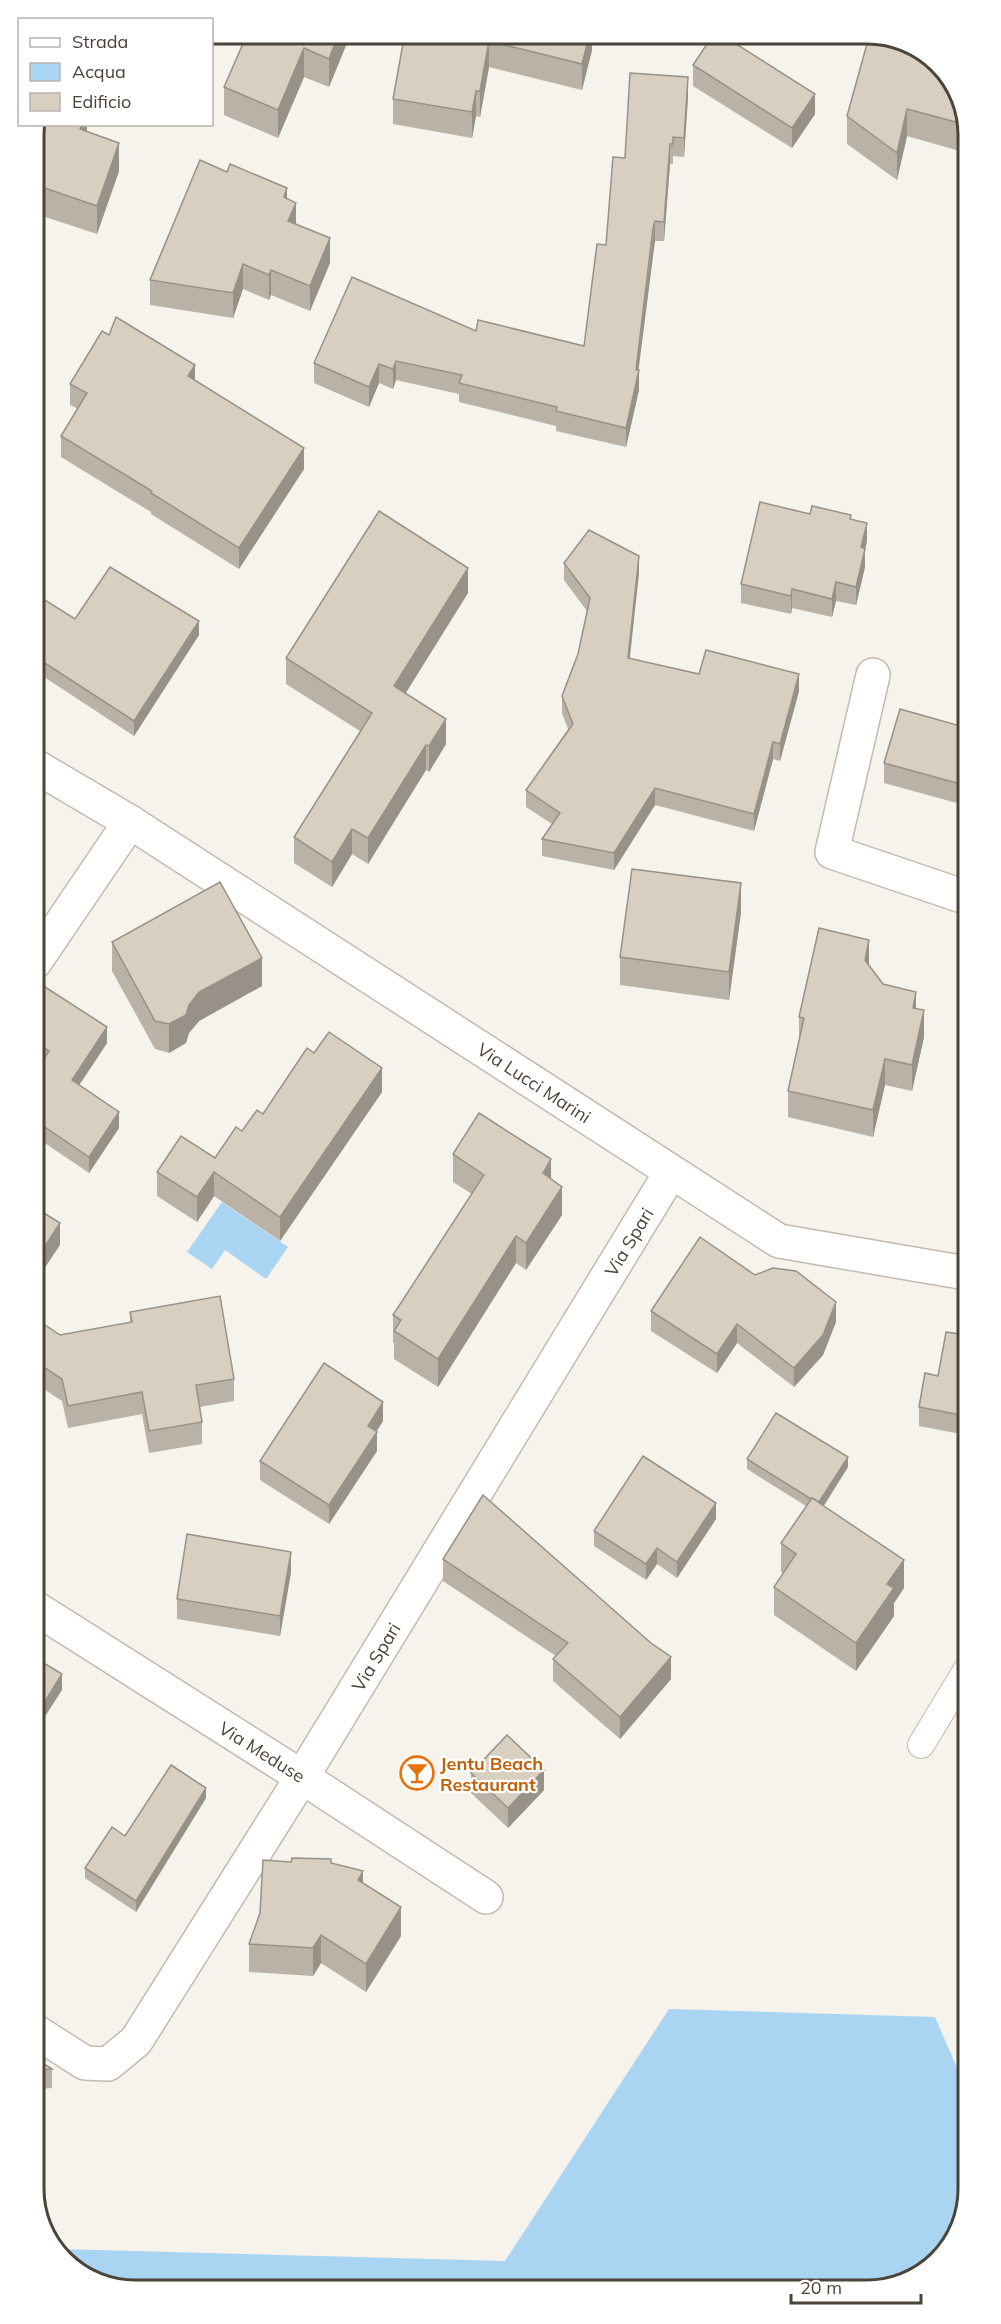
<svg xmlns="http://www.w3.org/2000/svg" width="1001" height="2324" font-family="Mulish,sans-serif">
<rect width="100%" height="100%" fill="#f6f3ec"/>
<g fill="#a9d4f2">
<polygon points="222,1202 288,1247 266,1279 225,1250 212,1269 187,1252"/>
<polygon points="669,2009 935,2017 968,2093 968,2189 947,2251 899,2286 128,2291 73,2270 58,2249 505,2261"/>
</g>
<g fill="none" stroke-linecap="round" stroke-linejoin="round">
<defs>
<polyline id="service" points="921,1745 967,1669"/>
<g id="minor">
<polyline points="873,675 832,852 965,897"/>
<polyline points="35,766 130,822 779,1241 966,1273"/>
<polyline points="35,962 130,822"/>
<polyline points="37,1609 302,1777 486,1897"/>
<polyline points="38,2033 85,2063 108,2064 136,2041 302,1777 671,1172"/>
</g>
</defs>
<use href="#service" stroke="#c2bbae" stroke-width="28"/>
<use href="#minor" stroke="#c2bbae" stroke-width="36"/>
<use href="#service" stroke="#fff" stroke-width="26"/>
<use href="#minor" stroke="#fff" stroke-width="33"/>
</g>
<g fill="#bab2a6">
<polygon points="592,36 592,50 582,90 489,67 480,117 476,116 472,138 393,124 393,99 404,38"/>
<polygon points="349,38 329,87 304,77 278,138 224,115 224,87 245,39"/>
<polygon points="693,65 815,114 792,148 693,86"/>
<polygon points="688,97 684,157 673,156 673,164 670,164 664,241 655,241 653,248 638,370 639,390 626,447 556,431 556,426 459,402 459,394 396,380 393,389 379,383 369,407 314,383 314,363 476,331 584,346 625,158"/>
<polygon points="963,102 963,152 907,136 897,180 847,144 847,116"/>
<polygon points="87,124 87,132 119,171 97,234 33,213 33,129"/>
<polygon points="287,199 296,224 330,263 310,311 271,295 269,300 243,289 233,318 150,305 150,280"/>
<polygon points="195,381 304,469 239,569 151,514 151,512 61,457 61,436 78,409 70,405 70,384"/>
<polygon points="810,514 851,519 867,541 865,550 865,567 856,605 836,601 832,617 792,608 791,614 741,603 741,584"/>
<polygon points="564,563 639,573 629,659 699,674 799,691 780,761 773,759 754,831 655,805 614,870 542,856 542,839 552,824 526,807 526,790 568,729 562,713 562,696 578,654 587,611 564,580"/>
<polygon points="34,593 75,619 199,635 134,736 35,671"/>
<polygon points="468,593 405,693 446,744 429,772 426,770 368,864 352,854 332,887 294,863 294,837 360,731 286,684 286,658"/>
<polygon points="964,727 964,805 884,783 884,763"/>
<polygon points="741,912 729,1000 620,985 620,957"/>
<polygon points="112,942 262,986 199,1021 189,1033 186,1043 169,1053 155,1049 112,971"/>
<polygon points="869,965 883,984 916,1009 924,1037 912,1091 885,1085 873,1137 788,1117 788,1091 799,1040 799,1017"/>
<polygon points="35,996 107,1043 79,1085 119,1128 89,1173 36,1137 36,1071 42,1062 35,1058"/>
<polygon points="314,1053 382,1092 280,1241 214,1196 197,1222 157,1196 157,1172 215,1158 242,1131 263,1114"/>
<polygon points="453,1154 551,1179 562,1215 526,1270 516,1263 438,1387 394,1359 394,1343 393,1343 393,1315 472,1194 453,1182"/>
<polygon points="755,1275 836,1322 823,1355 794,1387 737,1343 717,1373 651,1331 651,1311"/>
<polygon points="130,1312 234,1379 234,1401 199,1407 202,1422 202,1444 149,1453 142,1414 68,1428 62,1401 36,1384 36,1319 60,1335 130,1323"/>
<polygon points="966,1335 966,1435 919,1426 919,1407 938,1376"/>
<polygon points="383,1421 376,1432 377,1451 329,1524 260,1480 260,1461"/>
<polygon points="747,1459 848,1467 824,1506 904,1588 894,1603 894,1616 856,1671 774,1615 774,1587 783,1573 781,1572 781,1543 806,1506 747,1469"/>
<polygon points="716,1519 677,1578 657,1564 646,1580 594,1546 594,1531"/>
<polygon points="443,1559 671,1679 620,1739 553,1681 553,1659 556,1656 443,1581"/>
<polygon points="291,1572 280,1636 177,1619 177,1599"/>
<polygon points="471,1773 544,1790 508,1828 471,1793"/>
<polygon points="206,1798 136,1912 85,1878 85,1868 125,1836"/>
<polygon points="291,1862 331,1863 363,1883 401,1936 366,1992 321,1963 313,1976 249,1972 249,1944"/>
<polygon points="38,2060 52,2069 52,2088 38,2089"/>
</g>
<g fill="#979187">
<polygon points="589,36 592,36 592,50 582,90 582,64"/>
<polygon points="337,38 349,38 329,87 329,59"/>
<polygon points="489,41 489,67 480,117 480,91"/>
<polygon points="304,48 304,77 278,138 278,110"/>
<polygon points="688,77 688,97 684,157 684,138"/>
<polygon points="948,82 954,90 947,87"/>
<polygon points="476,91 476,116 472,138 472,112"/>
<polygon points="815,94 815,114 792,148 792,128"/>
<polygon points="907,109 907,136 897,180 897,153"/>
<polygon points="82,124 87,124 87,137 80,129"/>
<polygon points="119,143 119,171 97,234 97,206"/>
<polygon points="670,144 670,164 664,241 664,222"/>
<polygon points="287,188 287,213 284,197"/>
<polygon points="296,203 296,228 288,221"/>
<polygon points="655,221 655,241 638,374 639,370 639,390 626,447 626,428 636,370"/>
<polygon points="330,238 330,263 310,311 310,286"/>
<polygon points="243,264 243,289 233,318 233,293"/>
<polygon points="271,270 271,295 269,300 269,275"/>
<polygon points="396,361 396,380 393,389 393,369"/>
<polygon points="379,364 379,383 369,407 369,387"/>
<polygon points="195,365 195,386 188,376"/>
<polygon points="304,448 304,469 239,569 239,548"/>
<polygon points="867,523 867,541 865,550 865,567 856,605 856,587 861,547"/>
<polygon points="639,556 639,573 628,675 628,658"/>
<polygon points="468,568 468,593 394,712 394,686"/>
<polygon points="836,582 836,601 832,617 832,599"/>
<polygon points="792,589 792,608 791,614 791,596"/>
<polygon points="199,621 199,635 134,736 134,721"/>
<polygon points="799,674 799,691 780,761 780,744"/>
<polygon points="446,719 446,744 429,772 429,746"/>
<polygon points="773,742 773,759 754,831 754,814"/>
<polygon points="426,745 426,770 368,864 368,838"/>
<polygon points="655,788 655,805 614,870 614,853"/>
<polygon points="352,829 352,854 332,887 332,862"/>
<polygon points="741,883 741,912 729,1000 729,972"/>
<polygon points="869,940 869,967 865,960"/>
<polygon points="262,958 262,986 199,1021 189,1033 186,1043 169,1053 169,1024 189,1005 199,992"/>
<polygon points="916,992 916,1018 913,1008"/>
<polygon points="924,1010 924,1037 912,1091 912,1065"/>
<polygon points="107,1027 107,1043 72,1096 72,1080"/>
<polygon points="885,1059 885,1085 873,1137 873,1110"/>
<polygon points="382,1068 382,1092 280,1241 280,1217"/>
<polygon points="119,1112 119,1128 89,1173 89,1157"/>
<polygon points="551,1159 551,1187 543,1173"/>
<polygon points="214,1172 214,1196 197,1222 197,1197"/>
<polygon points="562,1187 562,1215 526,1270 526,1243"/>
<polygon points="60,1223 60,1245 36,1281 36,1260"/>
<polygon points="516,1236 516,1263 438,1387 438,1359"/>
<polygon points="836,1302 836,1322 823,1355 794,1387 794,1368"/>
<polygon points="737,1324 737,1343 717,1373 717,1354"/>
<polygon points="383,1402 383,1421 368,1445 368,1426"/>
<polygon points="377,1432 377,1451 329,1524 329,1505"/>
<polygon points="848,1457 848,1467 818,1514 818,1504"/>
<polygon points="716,1503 716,1519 677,1578 677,1562"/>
<polygon points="657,1548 657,1564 646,1580 646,1564"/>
<polygon points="291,1552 291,1572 280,1636 280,1616"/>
<polygon points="904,1560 904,1588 894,1603 894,1616 856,1671 856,1643 887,1584"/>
<polygon points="671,1657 671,1679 620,1739 620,1717"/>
<polygon points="62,1674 62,1690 37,1729 37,1714"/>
<polygon points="544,1770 544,1790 508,1828 508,1808"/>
<polygon points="206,1788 206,1798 136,1912 136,1901"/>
<polygon points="363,1871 363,1900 358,1880"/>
<polygon points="401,1907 401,1936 366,1992 366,1964"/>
<polygon points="321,1935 321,1963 313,1976 313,1948"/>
</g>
<g fill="#d8cfc1" stroke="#979187" stroke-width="1.5">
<polygon points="870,33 873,33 928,54 948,82 947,87 953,89 963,102 963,124 907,109 897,153 847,116"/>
<polygon points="713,35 722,35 815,94 792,128 693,65"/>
<polygon points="589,36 582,64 489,41 480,91 476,91 472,112 393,99 404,38"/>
<polygon points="337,38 329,59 304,48 278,110 224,87 245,39"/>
<polygon points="630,73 688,77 684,138 673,137 673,144 670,144 664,222 655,221 653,228 636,370 639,370 626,428 556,411 557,407 459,383 462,375 396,361 393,369 379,364 369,387 314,363 352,277 476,331 478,320 584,346 597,244 606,245 613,157 625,158"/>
<polygon points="35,124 82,124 80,129 119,143 97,206 33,184 33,129"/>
<polygon points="200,160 227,172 230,164 287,188 284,197 296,203 288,221 330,238 310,286 271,270 269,275 243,264 233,293 150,280"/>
<polygon points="116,317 195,365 188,376 304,448 239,548 151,493 152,491 61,436 87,393 70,384 102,331 109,335"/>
<polygon points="760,502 810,514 812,506 851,515 850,519 867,523 861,547 865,549 856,587 836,582 832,599 792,589 791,596 741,584"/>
<polygon points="379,511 468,568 394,686 446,719 429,746 426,745 368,838 352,829 332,862 294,837 372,713 286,658"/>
<polygon points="589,530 639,556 628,658 699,674 706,650 799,674 780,744 773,742 754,814 655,788 614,853 542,839 560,813 526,790 573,724 562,696 578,654 590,598 564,563"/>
<polygon points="110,567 199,621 134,721 34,656 34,593 75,619"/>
<polygon points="900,709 964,727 964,785 884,763"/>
<polygon points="632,869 741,883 729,972 620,957"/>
<polygon points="220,882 262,958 199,992 189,1005 186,1015 169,1024 155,1021 112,942"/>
<polygon points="819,928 869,940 865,960 883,984 916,992 913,1008 924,1010 912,1065 885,1059 873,1110 788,1091 804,1018 799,1017"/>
<polygon points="42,985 107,1027 72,1080 119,1112 89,1157 36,1121 36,1071 49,1051 35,1042 35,996"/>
<polygon points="329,1032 382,1068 280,1217 214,1172 197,1197 157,1172 181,1136 215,1158 236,1127 242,1131 257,1110 263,1114 307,1048 314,1053"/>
<polygon points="479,1113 551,1159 543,1173 562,1187 526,1243 516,1236 438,1359 394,1331 401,1320 393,1315 484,1175 453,1154"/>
<polygon points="36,1208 60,1223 36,1260"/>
<polygon points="700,1237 755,1275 773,1268 796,1271 836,1302 823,1335 794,1368 737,1324 717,1354 651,1311"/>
<polygon points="220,1296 234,1379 196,1385 202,1422 149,1431 142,1392 68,1406 62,1379 36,1362 36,1319 60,1335 132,1322 130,1312"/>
<polygon points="946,1332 966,1335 966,1416 919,1407 925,1373 938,1376"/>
<polygon points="324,1363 383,1402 368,1426 377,1432 329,1505 260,1461"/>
<polygon points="776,1413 848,1457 819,1502 812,1498 811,1499 747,1459"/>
<polygon points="643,1456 716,1503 677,1562 657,1548 646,1564 594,1531"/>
<polygon points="483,1495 651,1643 671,1657 620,1717 553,1659 568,1643 443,1559"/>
<polygon points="812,1498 904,1560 887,1584 894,1588 856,1643 774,1587 796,1554 781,1543"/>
<polygon points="187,1534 291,1552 280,1616 177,1599"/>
<polygon points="37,1659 62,1674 37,1714"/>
<polygon points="507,1735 544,1770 508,1808 471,1773"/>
<polygon points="171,1765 206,1788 136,1901 85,1868 112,1827 125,1836"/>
<polygon points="292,1858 331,1859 331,1863 363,1871 358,1880 401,1907 366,1964 321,1935 313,1948 249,1944 260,1913 263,1860 291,1862"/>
<polygon points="38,2060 52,2069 38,2070"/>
</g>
<defs>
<symbol id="bar-ring" viewBox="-11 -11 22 22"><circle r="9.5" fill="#fff" stroke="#e8710a" stroke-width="1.5"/><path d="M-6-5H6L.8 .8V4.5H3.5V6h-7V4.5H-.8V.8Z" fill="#e8710a"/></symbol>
</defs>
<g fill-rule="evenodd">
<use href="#bar-ring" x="398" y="1754" width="38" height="38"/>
</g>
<g text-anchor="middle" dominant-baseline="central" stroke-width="4.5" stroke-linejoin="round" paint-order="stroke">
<g font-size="18" fill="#4b4439" stroke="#fff">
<text transform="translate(534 1083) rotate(33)">Via Lucci Marini</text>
<text transform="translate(629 1242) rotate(-59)">Via Spari</text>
<text transform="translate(376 1657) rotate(-59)">Via Spari</text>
<text transform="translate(262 1752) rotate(32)">Via Meduse</text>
</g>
<g font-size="18" font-weight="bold" fill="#c56008" stroke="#fff" text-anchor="start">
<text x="440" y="1763">Jentu Beach<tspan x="440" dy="21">Restaurant</tspan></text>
</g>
</g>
<path d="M0 0H1001V2324H0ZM135 44H867A91 91 0 0 1 958 135V2189A91 91 0 0 1 867 2280H135A91 91 0 0 1 44 2189V135A91 91 0 0 1 135 44Z" fill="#fff" fill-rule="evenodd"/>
<path fill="none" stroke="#4b4439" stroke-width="3" d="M135 44H867A91 91 0 0 1 958 135V2189A91 91 0 0 1 867 2280H135A91 91 0 0 1 44 2189V135A91 91 0 0 1 135 44Z"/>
<rect x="18" y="18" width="195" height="108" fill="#ffffff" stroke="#b7b4b0" stroke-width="1.5"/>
<rect x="30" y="38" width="30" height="9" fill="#ffffff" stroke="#b7b4b0" stroke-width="1.5"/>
<text x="72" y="48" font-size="18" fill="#4b4439">Strada</text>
<rect x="30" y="63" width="30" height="18" fill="#a9d4f2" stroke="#b7b4b0" stroke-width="1.5"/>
<text x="72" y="78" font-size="18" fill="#4b4439">Acqua</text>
<rect x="30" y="93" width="30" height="18" fill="#d8cfc1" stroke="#b7b4b0" stroke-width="1.5"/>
<text x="72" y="108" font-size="18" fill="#4b4439">Edificio</text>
<path d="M791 2294v9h130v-9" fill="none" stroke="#4b4439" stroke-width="3"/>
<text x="800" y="2294" font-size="18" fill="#4b4439" stroke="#ffffff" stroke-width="4.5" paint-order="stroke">20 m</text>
</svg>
